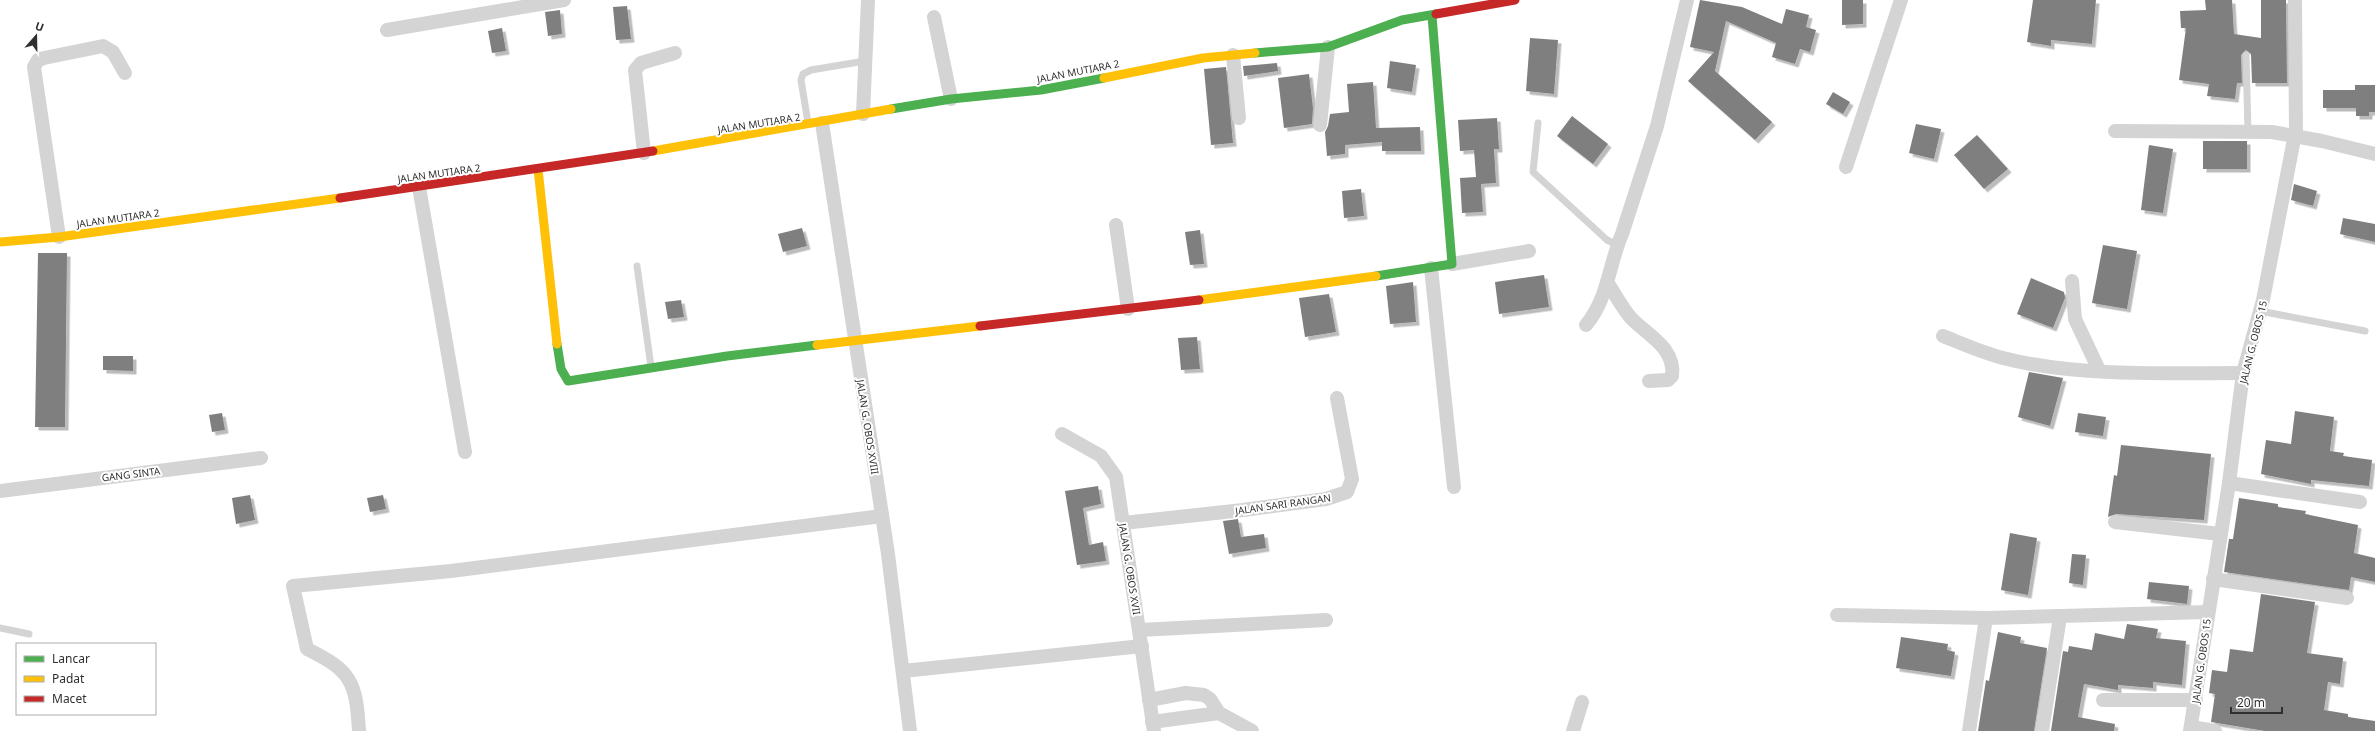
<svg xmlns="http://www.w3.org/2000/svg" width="2375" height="731" font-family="'Noto Sans',sans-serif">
<defs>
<filter id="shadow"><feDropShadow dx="3.5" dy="3.5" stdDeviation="0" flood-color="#0004"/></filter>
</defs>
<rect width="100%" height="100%" fill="#fff"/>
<g fill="#7f7f7f" filter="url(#shadow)">
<polygon points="1700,0 1742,7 1782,24 1786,9 1809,15 1806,27 1816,30 1810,52 1800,49 1795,64 1772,57 1776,43 1726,21 1715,71 1772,122 1755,140 1688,81 1714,52 1690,47"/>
<polygon points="1842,0 1863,0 1863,24 1842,25"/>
<polygon points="2033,0 2096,0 2092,44 2051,40 2051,46 2027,42"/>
<polygon points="2205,0 2232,0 2234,34 2261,38 2261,0 2286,0 2287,83 2252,83 2251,54 2246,50 2241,55 2242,83 2237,83 2235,99 2207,96 2209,84 2179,80 2186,28 2181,28 2180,11 2206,10"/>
<polygon points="627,6 631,39 616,40 613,7"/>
<polygon points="560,10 562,34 548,36 545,12"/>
<polygon points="502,28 506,51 492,53 488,31"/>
<polygon points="1530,38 1558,40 1554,94 1526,91"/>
<polygon points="1390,61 1416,65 1412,92 1387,88"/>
<polygon points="1277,63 1278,71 1244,76 1243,66"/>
<polygon points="1226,67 1233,143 1211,145 1204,69"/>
<polygon points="1309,74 1313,108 1312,124 1284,128 1278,78"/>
<polygon points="1373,82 1376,128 1420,127 1421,151 1382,151 1382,142 1345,145 1345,154 1327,156 1325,132 1328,126 1330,114 1349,112 1347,84"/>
<polygon points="2355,85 2375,85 2375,112 2369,112 2369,116 2356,116 2356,108 2323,108 2323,90 2355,90"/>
<polygon points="1833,92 1850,102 1843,114 1826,104"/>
<polygon points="1572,116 1608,144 1593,164 1557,136"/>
<polygon points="1497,118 1499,149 1494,149 1496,183 1481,184 1483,212 1462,213 1460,178 1476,177 1474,150 1460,151 1458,120"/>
<polygon points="1916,124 1941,129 1934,159 1909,153"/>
<polygon points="1977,135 2008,169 1984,189 1954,155"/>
<rect x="2203" y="141" width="44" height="28"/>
<polygon points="2149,145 2173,149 2163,213 2141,210"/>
<polygon points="2294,184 2317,191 2313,206 2291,200"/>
<polygon points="1361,189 1364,216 1344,218 1342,191"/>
<polygon points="2343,218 2375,224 2375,242 2340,234"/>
<polygon points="802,228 807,246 783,252 778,234"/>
<polygon points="1200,230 1204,264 1190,265 1185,232"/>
<polygon points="2103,245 2137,251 2127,309 2092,303"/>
<polygon points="38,253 67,253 65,427 35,427"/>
<polygon points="1544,275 1549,307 1499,314 1495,282"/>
<polygon points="2031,278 2064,292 2065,298 2053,328 2017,314"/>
<polygon points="1413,282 1416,322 1390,324 1386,286"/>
<polygon points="1329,294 1336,332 1305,337 1299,298"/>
<polygon points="681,300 684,317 668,319 665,302"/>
<polygon points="1197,337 1200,369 1181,370 1178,338"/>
<polygon points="103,356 133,356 133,371 103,370"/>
<polygon points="2029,372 2063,378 2050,426 2018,417"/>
<polygon points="2295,411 2334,417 2330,451 2344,453 2343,456 2372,460 2369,486 2311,480 2311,484 2261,474 2266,440 2291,444"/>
<polygon points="222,413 225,430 212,432 209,415"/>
<polygon points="2078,413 2106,417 2103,436 2075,432"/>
<polygon points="2121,445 2211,454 2204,520 2116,514 2108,517 2114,475 2117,476"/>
<polygon points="1098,486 1101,504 1083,508 1089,545 1103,542 1106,561 1077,565 1065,491"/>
<polygon points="250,495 255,520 236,524 232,498"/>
<polygon points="383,495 386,509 370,512 367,498"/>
<polygon points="2239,498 2278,504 2278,507 2306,511 2305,514 2358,525 2354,553 2375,558 2375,582 2351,577 2349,590 2224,572 2229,539 2233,539"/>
<polygon points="1238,519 1241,537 1264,534 1266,548 1229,554 1223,521"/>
<polygon points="2010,533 2037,538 2028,595 2001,590"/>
<polygon points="2072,554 2086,555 2083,585 2069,583"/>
<polygon points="2149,582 2189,586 2187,604 2147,599"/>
<polygon points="2261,594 2315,602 2307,653 2343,658 2340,684 2328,682 2324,710 2348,714 2348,717 2375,721 2375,731 2265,731 2211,722 2215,694 2209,693 2212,670 2227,672 2230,649 2253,652"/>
<polygon points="2127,624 2158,629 2156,638 2186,641 2182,685 2153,682 2153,688 2118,685 2118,690 2084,684 2078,717 2115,724 2114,731 2051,731 2063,651 2068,652 2069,646 2092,650 2095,633 2124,639"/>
<polygon points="1998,632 2021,637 2020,643 2047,648 2034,731 1978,731 1986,680 1989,681"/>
<polygon points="1901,637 1948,644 1947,650 1955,652 1951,676 1896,668"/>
</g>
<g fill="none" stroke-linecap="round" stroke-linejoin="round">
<g stroke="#d4d4d4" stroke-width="7">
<polyline points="2246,55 2248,132"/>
<polyline points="808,123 801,80 803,74 811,70 865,61"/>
<polyline points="1538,123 1533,172 1607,240 1617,245"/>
<polyline points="637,266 651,367"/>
<polyline points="2260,311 2365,331"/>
<polyline points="0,628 29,634"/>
</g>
<g stroke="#d4d4d4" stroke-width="14">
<polyline points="934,17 951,99"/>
<polyline points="387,30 564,0"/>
<polyline points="1233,55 1239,118"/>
<polyline points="863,114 868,0"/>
<polyline points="822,123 888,554 910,731"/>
<polyline points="1320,125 1328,47"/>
<polyline points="2115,131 2272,132 2322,141 2375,154"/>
<polyline points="644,153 635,70 641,63 675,53"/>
<polyline points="1846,167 1901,0"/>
<polyline points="419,187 465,452"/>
<polyline points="1116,225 1128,309"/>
<polyline points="59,237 34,67 38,60 44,58 103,46 113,52 125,73"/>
<polyline points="1452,264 1529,251"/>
<polyline points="1431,268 1454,487"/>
<polyline points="2072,281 2075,319 2099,370"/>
<path d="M1607,282C1615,294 1622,308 1631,318C1647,335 1676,348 1672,376L1668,380L1649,381"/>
<path d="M1586,325C1608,299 1609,264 1622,234L1657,126L1687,0"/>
<path d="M1943,336C1963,344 1983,353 2003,358C2076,377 2168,373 2243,373"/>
<polyline points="1062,434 1101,456 1116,477 1154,731"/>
<polyline points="2229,483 2360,502"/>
<polyline points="0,491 261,458"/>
<polyline points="2115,522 2220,534"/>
<polyline points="1123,523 1243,510 1326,499 1347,492 1352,479 1337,398"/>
<polyline points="2213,579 2347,598"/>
<polyline points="1837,615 1986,618"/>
<polyline points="1140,630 1326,620"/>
<polyline points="903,671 1142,646"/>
<polyline points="1149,700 1186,693 1204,695 1210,699 1219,713 1252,731"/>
<polyline points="2103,700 2196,700"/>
<polyline points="1152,722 1219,713"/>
<polyline points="2191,727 2215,731"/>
<path d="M359,731C356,682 352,671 307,649L293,586L451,571L882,516"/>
<polyline points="1573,731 1582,702"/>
<polyline points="1969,731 1986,618 2208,612"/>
<polyline points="2042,731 2060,617"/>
<polyline points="2190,731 2229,483 2243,373 2263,300 2294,139 2296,136 2295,0"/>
</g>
<g stroke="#4caf50" stroke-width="9">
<polyline points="1255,53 1328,47 1402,20 1436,14"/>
<polyline points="891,109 951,99 1041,90 1104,78"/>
<polyline points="1376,276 1452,264 1432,16"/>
<polyline points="557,344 561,369 568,381 727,356 817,345"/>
</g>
<g stroke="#ffc107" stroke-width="9">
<polyline points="1104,78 1203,58 1255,53"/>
<polyline points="653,151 891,109"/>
<polyline points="538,169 557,344"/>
<polyline points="0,242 59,237 340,198"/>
<polyline points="1199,300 1376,276"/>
<polyline points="817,345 980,326"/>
</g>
<g stroke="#c62828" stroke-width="9">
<polyline points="1436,14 1515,0"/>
<polyline points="340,198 653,151"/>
<polyline points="980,326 1199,300"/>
</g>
</g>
<g text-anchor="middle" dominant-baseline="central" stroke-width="4" stroke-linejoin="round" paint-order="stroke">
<g font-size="10" fill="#2f2f2f" stroke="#fff">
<text transform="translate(1078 71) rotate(-11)">JALAN MUTIARA 2</text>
<text transform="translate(759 123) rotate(-9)">JALAN MUTIARA 2</text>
<text transform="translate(439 173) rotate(-8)">JALAN MUTIARA 2</text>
<text transform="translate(118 218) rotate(-8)">JALAN MUTIARA 2</text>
<text transform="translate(2253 342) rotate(-76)">JALAN G. OBOS 15</text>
<text transform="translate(868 427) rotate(81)">JALAN G. OBOS XVIII</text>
<text transform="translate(131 474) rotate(-7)">GANG SINTA</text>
<text transform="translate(1283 504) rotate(-8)">JALAN SARI RANGAN</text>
<text transform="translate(1130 569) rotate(81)">JALAN G. OBOS XVII</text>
<text transform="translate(2201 661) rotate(-82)">JALAN G. OBOS 15</text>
</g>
</g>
<rect x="16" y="643" width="140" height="72" fill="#ffffff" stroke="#acacac"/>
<rect x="24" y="656" width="20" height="6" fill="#4caf50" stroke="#acacac"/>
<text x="52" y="663" font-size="12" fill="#2f2f2f">Lancar</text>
<rect x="24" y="676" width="20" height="6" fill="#ffc107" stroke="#acacac"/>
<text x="52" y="683" font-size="12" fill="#2f2f2f">Padat</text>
<rect x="24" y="696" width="20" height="6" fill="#c62828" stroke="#acacac"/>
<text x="52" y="703" font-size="12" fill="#2f2f2f">Macet</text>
<g transform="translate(36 36) rotate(20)" stroke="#ffffff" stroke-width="3" paint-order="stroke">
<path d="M0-3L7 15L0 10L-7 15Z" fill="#2f2f2f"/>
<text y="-6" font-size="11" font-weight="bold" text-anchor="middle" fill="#2f2f2f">U</text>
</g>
<path d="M2231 707v6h51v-6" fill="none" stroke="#2f2f2f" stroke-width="2"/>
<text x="2237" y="707" font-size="12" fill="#2f2f2f" stroke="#ffffff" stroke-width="3" paint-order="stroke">20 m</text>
</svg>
